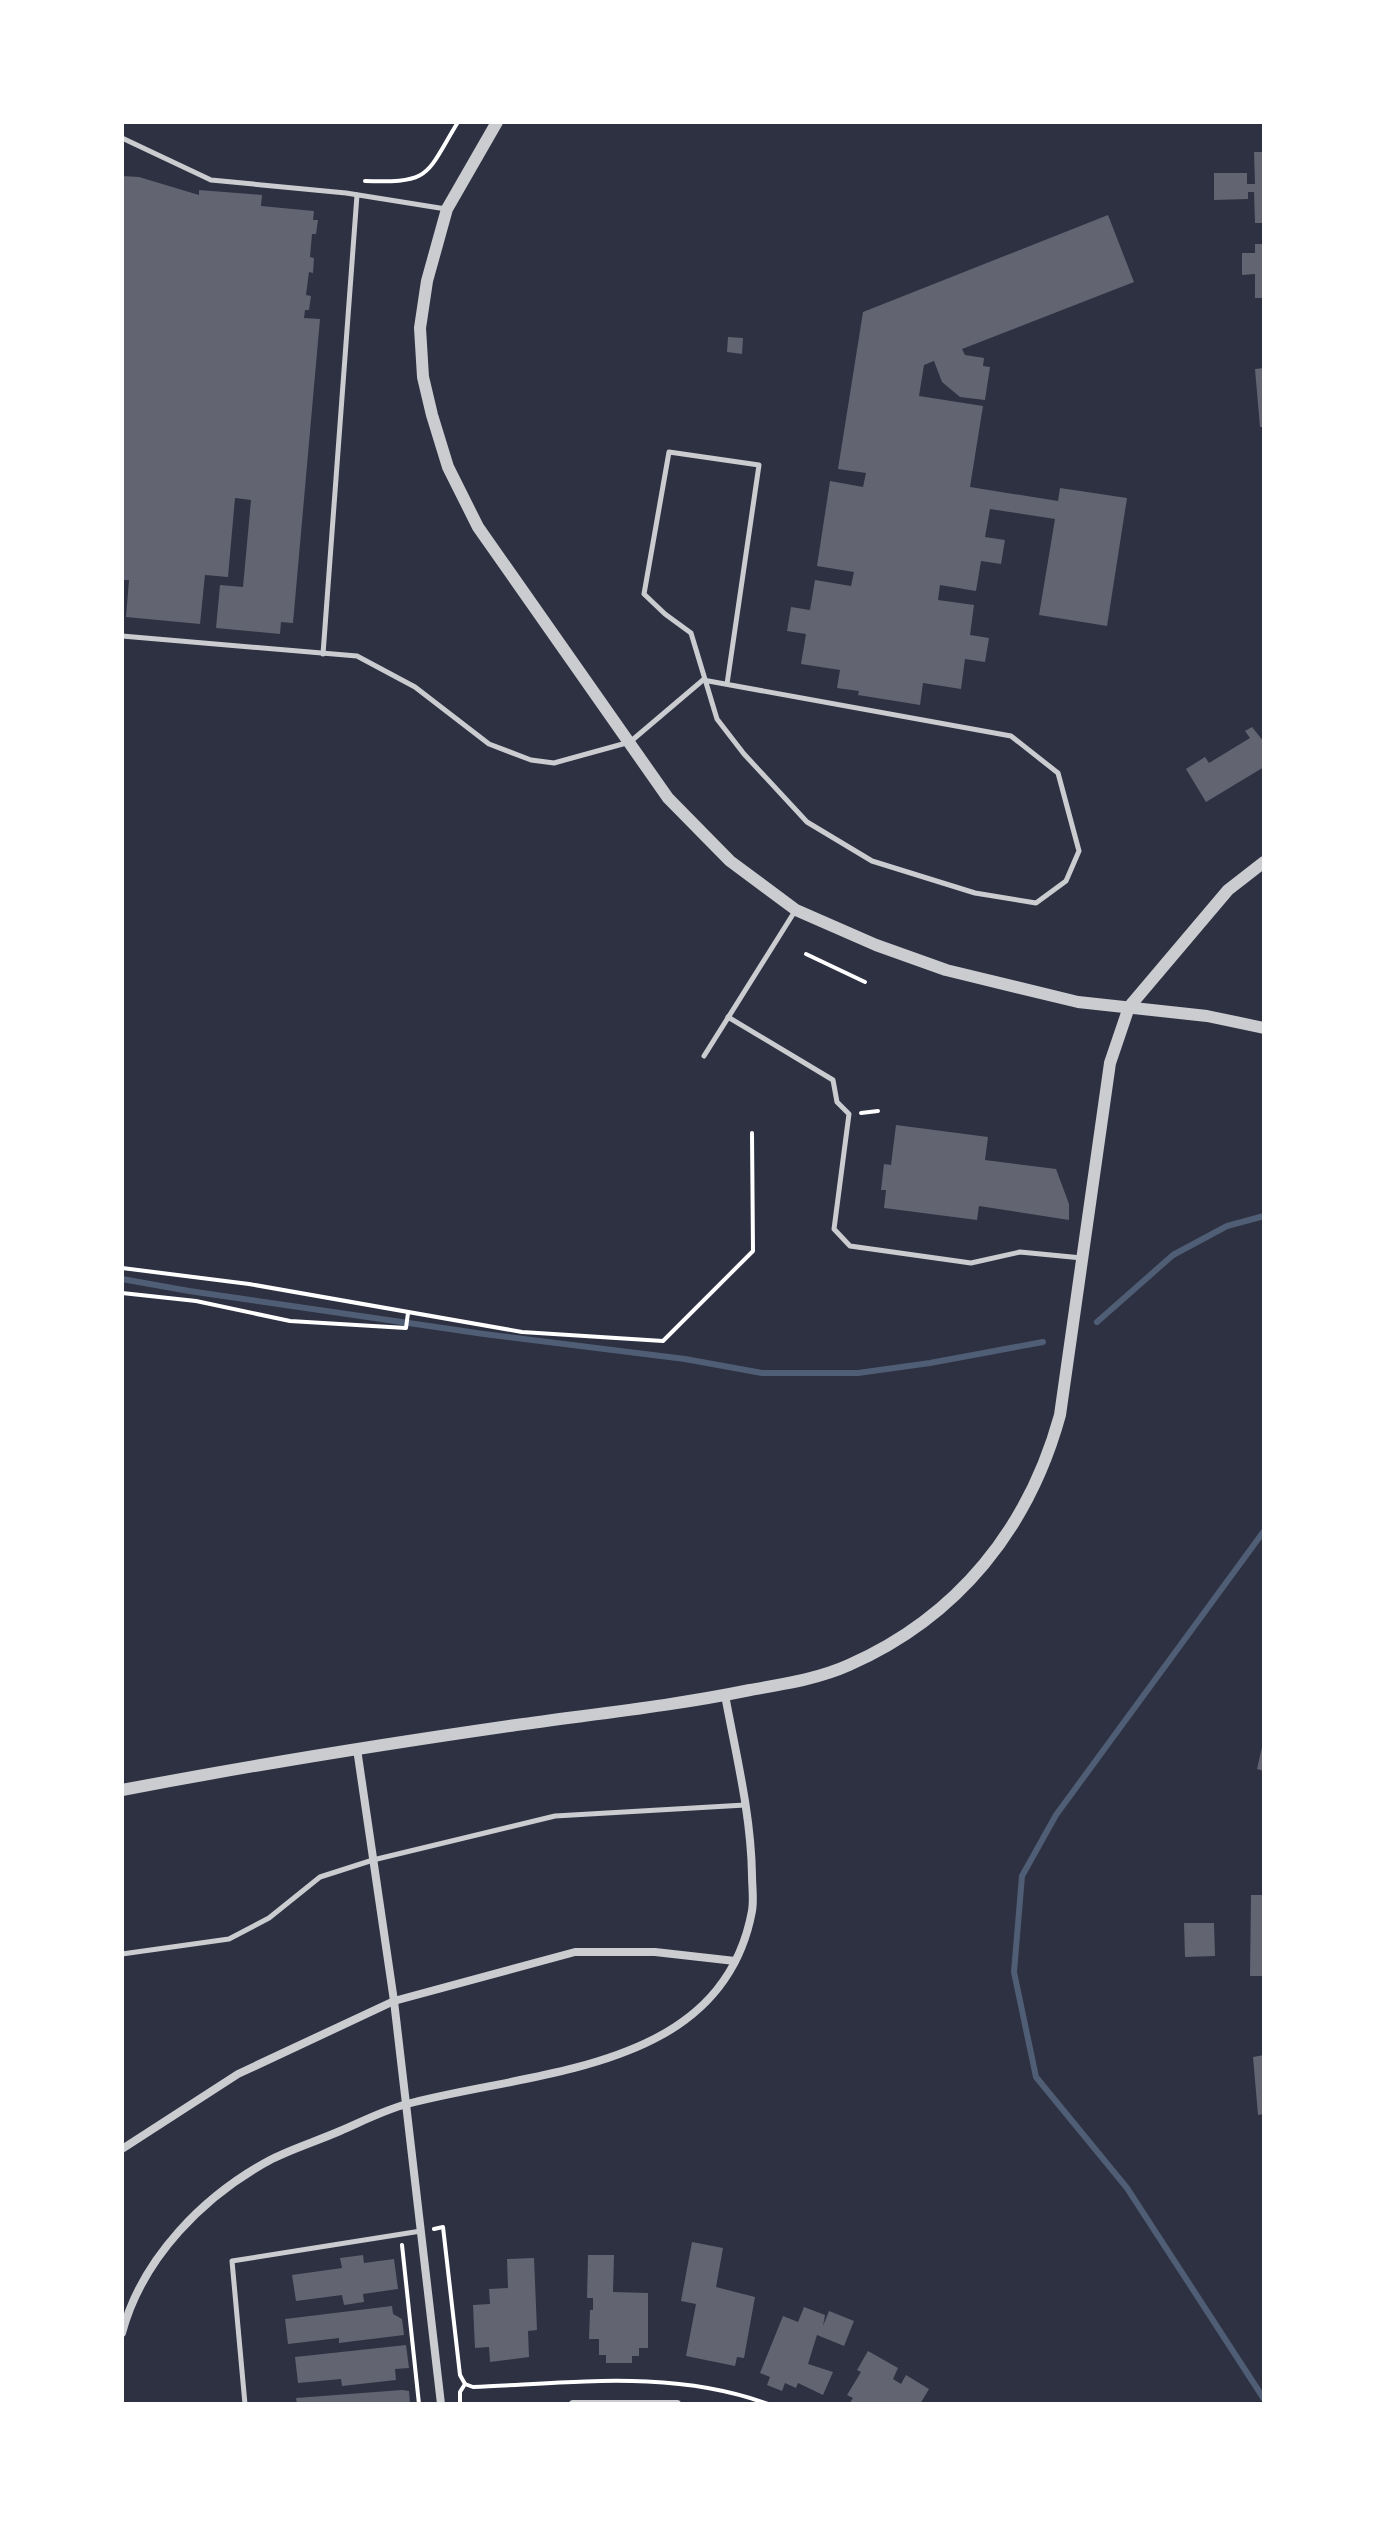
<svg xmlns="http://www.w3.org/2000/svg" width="1386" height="2526" font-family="Spectral,serif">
<rect width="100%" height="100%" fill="#2d3142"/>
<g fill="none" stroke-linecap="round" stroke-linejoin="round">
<g stroke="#4f5d75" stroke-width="6">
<polyline points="122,1279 189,1291 484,1334 685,1359 762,1373 858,1373 930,1363 1043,1342"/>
<polyline points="1097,1322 1173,1255 1227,1226 1264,1216"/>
<polyline points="1264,1531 1056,1815 1022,1876 1014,1972 1036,2077 1127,2188 1264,2399"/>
</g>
</g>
<g fill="#626471">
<polygon points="1254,152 1264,152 1264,223 1255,223 1254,192 1248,192 1248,199 1214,200 1214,173 1247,173 1247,184 1255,184"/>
<polygon points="122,176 139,177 199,195 199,190 262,195 261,206 314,211 313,220 318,220 316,234 312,234 310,257 314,258 313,273 309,272 306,295 311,296 309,310 305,310 304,318 320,319 293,623 281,622 280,634 216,628 220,585 243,587 251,500 235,498 228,577 205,575 200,624 126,617 129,580 122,580"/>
<polygon points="1108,215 1134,282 962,349 965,355 984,358 983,366 990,367 985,400 960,397 942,382 934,361 924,365 919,396 983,406 970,487 1058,501 1060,488 1127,498 1107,626 1039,615 1055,519 990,509 985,537 1005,540 1001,564 981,561 976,591 940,585 938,600 974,605 970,635 989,638 985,662 965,659 961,689 923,683 920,705 858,695 859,691 837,688 840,670 801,664 806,634 787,631 791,607 810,610 815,580 851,586 854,572 817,566 830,481 863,487 866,473 838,469 863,312"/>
<polygon points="1255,244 1264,244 1264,298 1255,298 1255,274 1242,275 1242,253 1255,253"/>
<polygon points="728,337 743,338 742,354 727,352"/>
<polygon points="1264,368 1264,427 1260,427 1255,369"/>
<polygon points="1252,727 1264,742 1264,767 1206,802 1186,769 1205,757 1209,763 1250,738 1245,731"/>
<polygon points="896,1125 988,1137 985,1160 1056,1169 1069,1204 1069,1220 979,1206 977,1220 884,1208 886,1190 881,1190 884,1164 891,1165"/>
<polygon points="1263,1743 1264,1743 1264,1771 1257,1769"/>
<polygon points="1251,1895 1264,1895 1264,1976 1250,1976"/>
<polygon points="1184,1923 1214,1923 1215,1956 1185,1957"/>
<polygon points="1264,2055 1264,2114 1258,2115 1253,2057"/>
<polygon points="692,2242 723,2248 716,2287 755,2297 744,2358 737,2357 735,2366 686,2356 696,2304 681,2301"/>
<polygon points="363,2255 364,2263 394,2259 398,2289 363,2294 364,2302 344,2305 342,2295 296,2301 292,2275 342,2268 340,2258"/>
<polygon points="588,2255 614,2255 613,2292 648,2293 648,2348 639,2348 639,2356 632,2356 632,2363 606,2363 606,2355 599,2355 599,2339 589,2339 590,2310 593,2310 593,2298 587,2298"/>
<polygon points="534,2258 537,2330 528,2331 529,2357 490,2362 489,2347 475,2348 473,2305 490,2304 489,2289 508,2288 507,2259"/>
<polygon points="392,2306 393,2314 402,2319 404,2335 339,2343 339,2338 288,2344 285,2319"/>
<polygon points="804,2307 825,2315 823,2326 829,2311 854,2321 844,2346 817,2335 808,2364 833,2372 823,2395 798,2383 796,2388 785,2383 782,2391 767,2385 770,2377 760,2373 783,2316 798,2322"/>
<polygon points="406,2345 409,2368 395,2369 396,2380 342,2386 341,2379 298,2383 295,2357"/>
<polygon points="868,2351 898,2368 893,2379 901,2384 906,2375 929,2389 920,2404 849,2404 853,2398 847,2395 861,2372 857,2370"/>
<polygon points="402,2390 409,2391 410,2404 297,2404 296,2398"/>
</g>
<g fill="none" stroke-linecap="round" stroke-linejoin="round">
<g stroke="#fff" stroke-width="4">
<path d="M365,181C432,183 425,176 458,122"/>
<polyline points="806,954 865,982"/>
<polyline points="861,1113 878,1111"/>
<polyline points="122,1268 249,1284 522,1332 663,1341 753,1251 752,1133"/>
<polyline points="122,1293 196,1301 290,1321 406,1328 408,1313"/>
<polyline points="434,2229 443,2227 460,2375 465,2384 460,2392 460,2404"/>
<polyline points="402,2245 419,2404"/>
<path d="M465,2384L473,2387C572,2383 673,2369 768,2404"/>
</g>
<g stroke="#caccd0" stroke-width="5">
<polyline points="122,138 211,180 346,193 446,209"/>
<polyline points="122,636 357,656 415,687 489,744 531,760 554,763 630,742 703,680"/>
<polyline points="323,654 357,195"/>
<polyline points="703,680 1011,736 1058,773 1079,851 1066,881 1036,903 975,893 872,861 807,822 744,754 717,719 691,633 665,614 644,594 669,452 759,465 727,684"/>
<polyline points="728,1017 833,1080 837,1102 849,1114 834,1229 850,1246 971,1263 1020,1252 1082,1258"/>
<polyline points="704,1056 795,911"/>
<polyline points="122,1954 229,1939 269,1918 320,1877 373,1860 555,1816 745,1805"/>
<polyline points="245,2404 232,2261 421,2231"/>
</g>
<g stroke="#caccd0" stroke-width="8">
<polyline points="357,1749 394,2001 441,2404"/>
<polyline points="122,2149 238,2074 394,2001 575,1952 655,1952 735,1961"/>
<path d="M122,2333C142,2258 204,2195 272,2159C294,2148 317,2141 340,2131C361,2122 384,2110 407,2104C533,2070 722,2073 752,1911C754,1900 752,1886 752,1875C751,1814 736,1755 725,1695"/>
<polyline points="573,2404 677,2404"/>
</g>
<g stroke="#caccd0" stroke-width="12">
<polyline points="497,122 447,209 427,281 420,328 423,377 432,415 448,467 478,527 668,798 730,861 796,910 876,945 946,970 1078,1002 1207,1016 1264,1028"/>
<path d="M122,1790C253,1765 384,1744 516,1725C594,1714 672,1706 750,1690C783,1684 818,1679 849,1665C958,1617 1029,1528 1060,1415L1110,1063L1129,1007L1228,890L1264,862"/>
</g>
</g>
<rect width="1386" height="2526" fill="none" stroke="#ffffff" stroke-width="248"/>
</svg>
